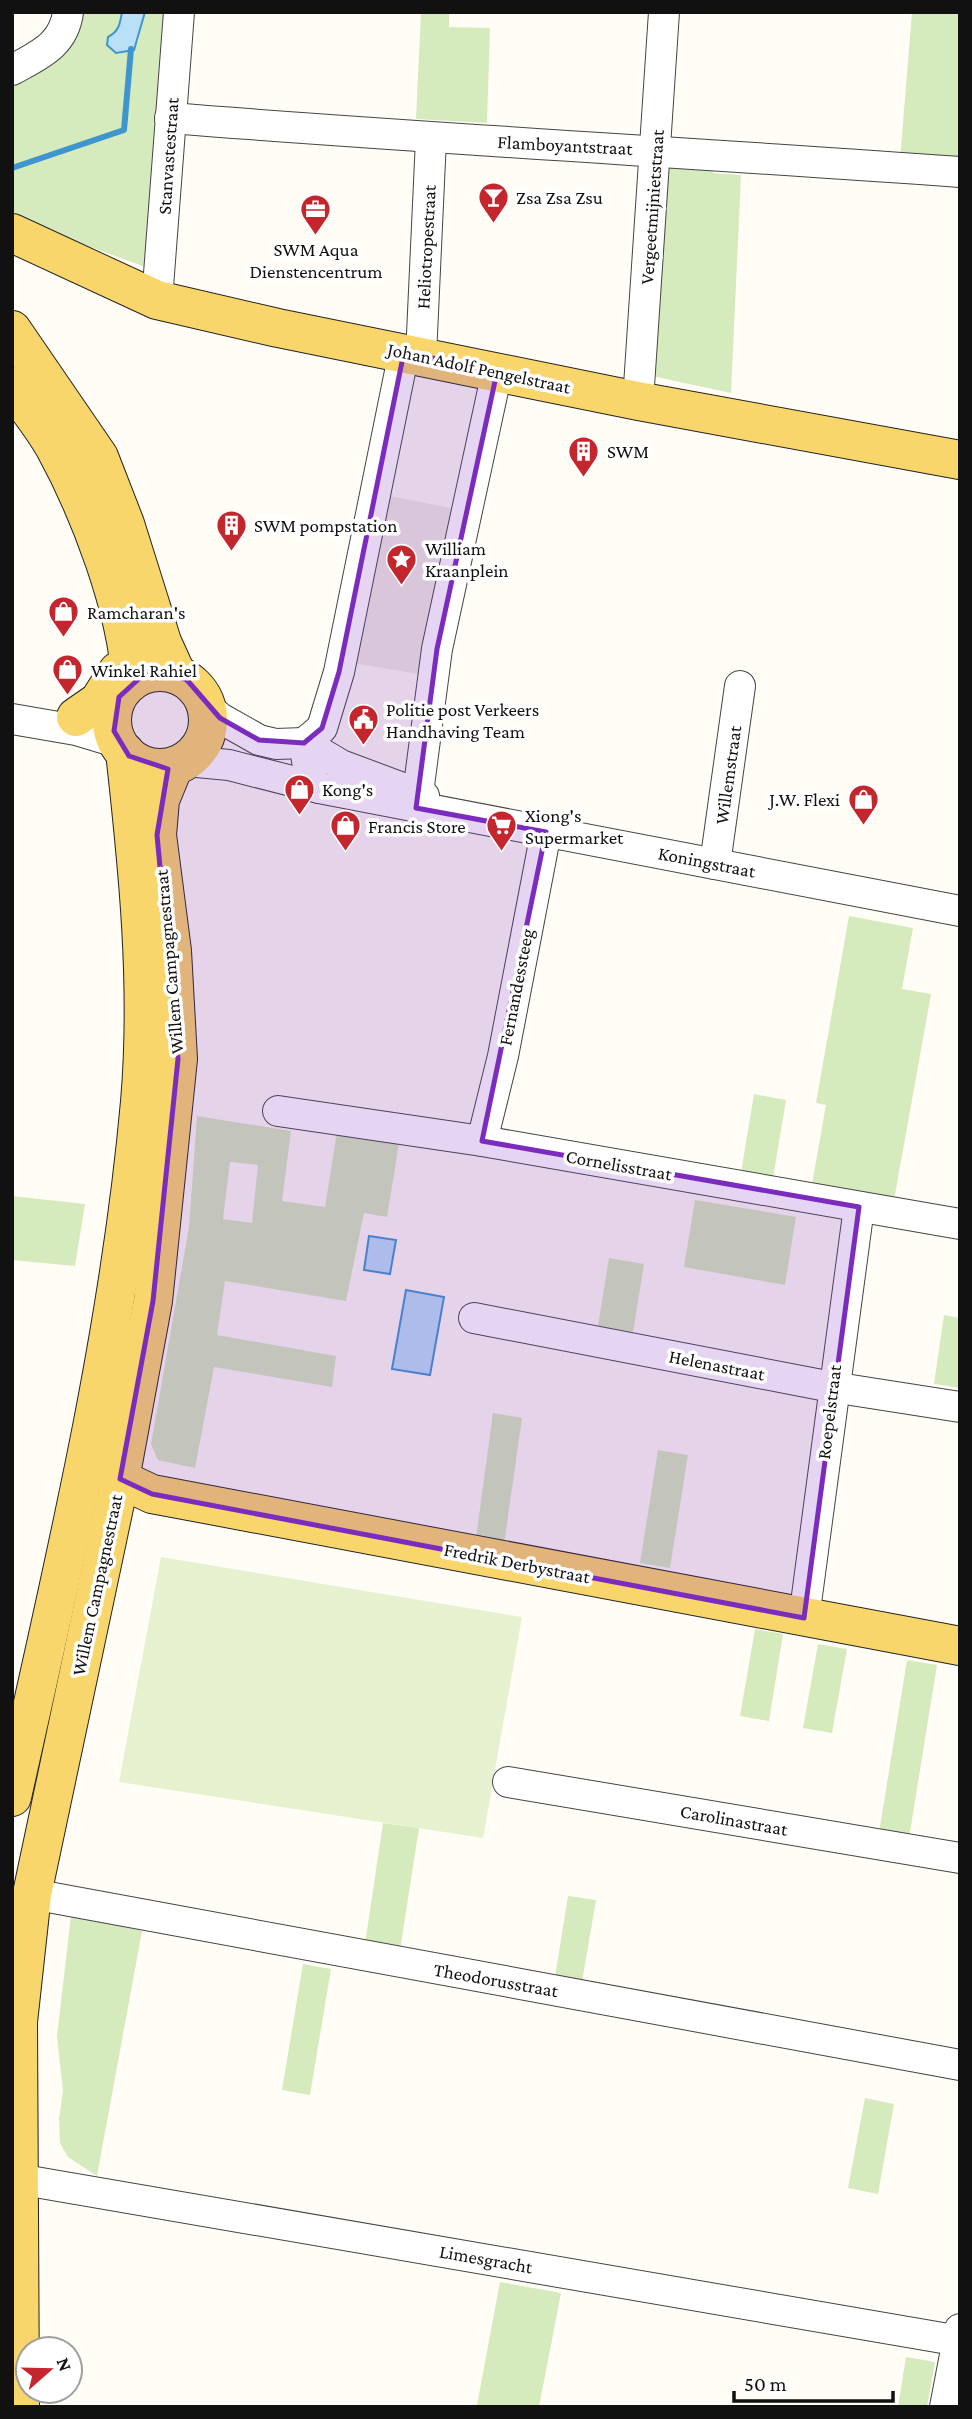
<svg xmlns="http://www.w3.org/2000/svg" width="972" height="2419" font-family="'Crimson Pro',serif">
<rect width="100%" height="100%" fill="#fffdf5"/>
<g fill="#d5ebbd" fill-rule="evenodd">
<polygon points="75,12 122,12 120,25 107,45 111,46 138,42 145,12 171,12 148,268 12,218 12,81"/>
<polygon points="421,12 449,12 449,27 490,28 487,123 416,119"/>
<polygon points="912,12 960,12 960,165 900,160"/>
<polygon points="684,161 713,163 713,173 741,175 731,393 652,376 664,168"/>
<polygon points="849,916 913,928 902,989 931,994 894,1200 812,1184 826,1105 816,1103"/>
<polygon points="754,1094 786,1100 773,1178 741,1173"/>
<path d="M197,1116L291,1131L282,1201L325,1207L337,1132L399,1143L387,1217L364,1213L346,1301L225,1281L217,1335L336,1356L332,1387L214,1367L195,1468L158,1460L151,1444L189,1227ZM230,1162L258,1165L252,1223L223,1219Z"/>
<polygon points="12,1196 85,1204 75,1266 12,1260"/>
<polygon points="695,1200 796,1217 785,1285 684,1267"/>
<polygon points="609,1258 644,1264 633,1332 598,1326"/>
<polygon points="944,1315 960,1318 960,1388 934,1384"/>
<polygon points="493,1413 522,1418 504,1544 476,1538"/>
<polygon points="658,1450 688,1455 670,1568 640,1563"/>
<polygon points="755,1629 783,1634 769,1721 740,1716"/>
<polygon points="818,1644 847,1649 832,1733 803,1728"/>
<polygon points="907,1660 937,1665 909,1838 879,1833"/>
<polygon points="383,1823 419,1828 400,1950 365,1944"/>
<polygon points="568,1896 596,1900 582,1982 555,1977"/>
<polygon points="71,1916 89,1917 142,1931 97,2176 68,2157 60,2143 59,2119 63,2091 57,2036"/>
<polygon points="303,1964 331,1969 310,2095 282,2090"/>
<polygon points="865,2098 894,2104 878,2194 848,2188"/>
<polygon points="500,2282 561,2293 539,2407 477,2405"/>
<polygon points="906,2357 935,2362 927,2407 898,2407"/>
</g>
<polygon fill="#e6f2cf" points="161,1557 522,1617 483,1838 119,1782"/>
<polygon fill="#f1ede2" points="385,495 451,508 419,674 352,663"/>
<g fill="#b9e0f7" stroke="#3f96cf" stroke-width="2">
<path d="M122,12H145L134,50L116,53L107,45L108,37C119,31 120,24 122,12Z"/>
<polygon points="369,1236 396,1240 390,1274 364,1270"/>
<polygon points="406,1290 444,1297 430,1375 392,1369"/>
</g>
<g fill="none" stroke-linecap="round" stroke-linejoin="round">
<polyline stroke="#3f96cf" stroke-width="6" points="12,168 124,130 131,49"/>
<defs>
<g id="minor">
<path d="M12,70C39,55 64,45 68,12"/>
<path d="M170,118C433,139 697,153 960,172"/>
<polyline points="157,300 179,12"/>
<polyline points="421,356 431,139"/>
<polyline points="638,401 664,12"/>
<polyline points="206,706 220,718 259,740 276,744 304,743 341,765 424,796"/>
<polyline points="12,719 76,730 119,743"/>
<polyline points="186,761 229,765 319,788 960,911"/>
<polyline points="319,788 310,778 304,743 322,728 339,672 404,352"/>
<polyline points="416,808 437,649 497,372"/>
<polyline points="715,864 740,686"/>
<polyline points="278,1111 482,1141 960,1224"/>
<polyline points="482,1141 503,1056 546,832"/>
<polyline points="474,1318 832,1387 960,1407"/>
<polyline points="804,1618 859,1207"/>
<polyline points="508,1782 960,1858"/>
<polyline points="32,1894 960,2065"/>
<polyline points="12,2178 960,2341"/>
<polyline points="945,2407 960,2329"/>
</g>
<g id="major">
<polyline points="12,233 157,300 278,328 638,401 960,460"/>
<polyline points="12,330 99,457 125,524 162,642 177,675"/>
<path d="M12,386C26,406 43,426 55,448C90,512 127,609 131,682"/>
<circle cx="160" cy="720" r="48"/>
<polyline points="76,717 99,701 118,671"/>
<polyline points="101,1461 120,1479 152,1494 960,1646"/>
<path d="M12,1797C63,1567 119,1337 140,1102C150,986 138,868 125,752"/>
<polyline points="20,2407 18,2022 32,1894 120,1479 153,1301 178,1059 172,951 157,835 160,800 174,766"/>
</g>
</defs>
<use href="#minor" stroke="#444" stroke-width="32"/>
<use href="#major" stroke="#222" stroke-width="40"/>
<use href="#minor" stroke="#fff" stroke-width="30"/>
<use href="#major" stroke="#f9d66b" stroke-width="38"/>
</g>
<path fill="#7b2cbf" fill-opacity="0.2" stroke="#7b2cbf" stroke-width="5" stroke-linejoin="round" d="M404,352L497,372L437,649L416,808L546,832L482,1141L859,1207L804,1618L152,1494L120,1479L153,1301L178,1059L157,835L168,769L129,756L114,731L119,697L142,676L165,672L187,680L220,718L259,740L304,743L322,728L339,672Z"/>
<defs>
<symbol id="bar-pin" viewBox="-11 -11 22 30"><path d="M0 17L-7.5 6A9.5 9.5 0 1 1 7.5 6Z" fill="#c4262e" stroke="#fff"/><path d="M-6-5H6L.8 .8V4.5H3.5V6h-7V4.5H-.8V.8Z" fill="#fff"/></symbol>
<symbol id="office-pin" viewBox="-11 -11 22 30"><path d="M0 17L-7.5 6A9.5 9.5 0 1 1 7.5 6Z" fill="#c4262e" stroke="#fff"/><path d="M-6-3h4V-5.5h4V-3h4V5H-6ZM-1-4.5V-3h2v-1.5ZM-6 0V1H6V0Z" fill="#fff"/></symbol>
<symbol id="building-pin" viewBox="-11 -11 22 30"><path d="M0 17L-7.5 6A9.5 9.5 0 1 1 7.5 6Z" fill="#c4262e" stroke="#fff"/><path d="M-4-6H4V6H1V3H-1V6H-4ZM-2.5-4.3h1.7v1.8h-1.7ZM.8-4.3h1.7v1.8H.8ZM-2.5-1h1.7V.8h-1.7ZM.8-1h1.7V.8H.8Z" fill="#fff"/></symbol>
<symbol id="sight-pin" viewBox="-11 -11 22 30"><path d="M0 17L-7.5 6A9.5 9.5 0 1 1 7.5 6Z" fill="#c4262e" stroke="#fff"/><path d="M0-6L1.8-2.2L6-1.7L2.9 1.2L3.7 5.4L0 3.3L-3.7 5.4L-2.9 1.2L-6-1.7L-1.8-2.2Z" fill="#fff"/></symbol>
<symbol id="shop-pin" viewBox="-11 -11 22 30"><path d="M0 17L-7.5 6A9.5 9.5 0 1 1 7.5 6Z" fill="#c4262e" stroke="#fff"/><path d="M-5-2.5h2.3a2.7 3.5 0 0 1 5.4 0H5L5.5 6h-11ZM-1.5-2.5h3a1.5 2.3 0 0 0-3 0Z" fill="#fff"/></symbol>
<symbol id="civic-pin" viewBox="-11 -11 22 30"><path d="M0 17L-7.5 6A9.5 9.5 0 1 1 7.5 6Z" fill="#c4262e" stroke="#fff"/><path d="M-.6-6.5H3V-4.5H.6V-3L4-1V1h2V6H-6V1h2V-1L-.6-3ZM-1.2 2.5V6h2.4V2.5Z" fill="#fff"/></symbol>
<symbol id="supermarket-pin" viewBox="-11 -11 22 30"><path d="M0 17L-7.5 6A9.5 9.5 0 1 1 7.5 6Z" fill="#c4262e" stroke="#fff"/><path d="M-6-5.5h2.5l.6 2H6L4.5 2H-2.5L-4.4-4H-6ZM-1.5 3.2a1.3 1.3 0 1 0 .1 0ZM3 3.2a1.3 1.3 0 1 0 .1 0Z" fill="#fff"/></symbol>
</defs>
<g fill-rule="evenodd">
<use href="#bar-pin" x="476" y="180" width="35" height="47"/>
<use href="#office-pin" x="298" y="192" width="35" height="47"/>
<use href="#building-pin" x="566" y="434" width="35" height="47"/>
<use href="#building-pin" x="214" y="508" width="35" height="47"/>
<use href="#sight-pin" x="384" y="542" width="35" height="47"/>
<use href="#shop-pin" x="46" y="594" width="35" height="47"/>
<use href="#shop-pin" x="50" y="652" width="35" height="47"/>
<use href="#civic-pin" x="346" y="702" width="35" height="47"/>
<use href="#shop-pin" x="282" y="772" width="35" height="47"/>
<use href="#shop-pin" x="846" y="782" width="35" height="47"/>
<use href="#shop-pin" x="328" y="808" width="35" height="47"/>
<use href="#supermarket-pin" x="484" y="808" width="35" height="47"/>
</g>
<g text-anchor="middle" dominant-baseline="central" stroke-width="7" stroke-linejoin="round" paint-order="stroke">
<g font-size="19" fill="#111" stroke="#fff">
<text transform="translate(565 145) rotate(3)">Flamboyantstraat</text>
<text transform="translate(168 156) rotate(-86)">Stanvastestraat</text>
<text transform="translate(652 207) rotate(-86)">Vergeetmijnietstraat</text>
<text transform="translate(426 247) rotate(-87)">Heliotropestraat</text>
<text transform="translate(479 368) rotate(12)">Johan Adolf Pengelstraat</text>
<text transform="translate(728 775) rotate(-82)">Willemstraat</text>
<text transform="translate(707 862) rotate(11)">Koningstraat</text>
<text transform="translate(169 962) rotate(-95)">Willem Campagnestraat</text>
<text transform="translate(516 987) rotate(-79)">Fernandessteeg</text>
<text transform="translate(619 1165) rotate(10)">Cornelisstraat</text>
<text transform="translate(717 1365) rotate(11)">Helenastraat</text>
<text transform="translate(829 1412) rotate(-83)">Roepelstraat</text>
<text transform="translate(517 1563) rotate(11)">Fredrik Derbystraat</text>
<text transform="translate(97 1585) rotate(-78)">Willem Campagnestraat</text>
<text transform="translate(734 1820) rotate(10)">Carolinastraat</text>
<text transform="translate(496 1980) rotate(10)">Theodorusstraat</text>
<text transform="translate(486 2259) rotate(10)">Limesgracht</text>
</g>
<g font-size="19" fill="#111" stroke="#fff" text-anchor="start">
<text x="516" y="197">Zsa Zsa Zsu</text>
<text x="316" y="249" text-anchor="middle">SWM Aqua<tspan x="316" dy="22">Dienstencentrum</tspan></text>
<text x="607" y="451">SWM</text>
<text x="254" y="525">SWM pompstation</text>
<text x="425" y="548">William<tspan x="425" dy="22">Kraanplein</tspan></text>
<text x="87" y="612">Ramcharan's</text>
<text x="91" y="670">Winkel Rahiel</text>
<text x="386" y="709">Politie post Verkeers<tspan x="386" dy="22">Handhaving Team</tspan></text>
<text x="322" y="789">Kong's</text>
<text x="840" y="799" text-anchor="end">J.W. Flexi</text>
<text x="525" y="815">Xiong's<tspan x="525" dy="22">Supermarket</tspan></text>
<text x="368" y="826">Francis Store</text>
</g>
</g>
<rect width="972" height="2419" fill="none" stroke="#111111" stroke-width="28"/>
<g transform="translate(49 2370) rotate(70)"><circle r="33" fill="#ffffff" stroke="#a0a0a0" stroke-width="2"/>
<path d="M0-5L12 26L0 18L-12 26Z" fill="#c4262e"/>
<text y="-10" font-size="19" font-weight="bold" text-anchor="middle" fill="#111111">N</text>
</g>
<path d="M734 2391v10h159v-10" fill="none" stroke="#111111" stroke-width="3.5"/>
<text x="744" y="2391" font-size="21" fill="#111111" stroke="#ffffff" stroke-width="5" paint-order="stroke">50 m</text>
</svg>
